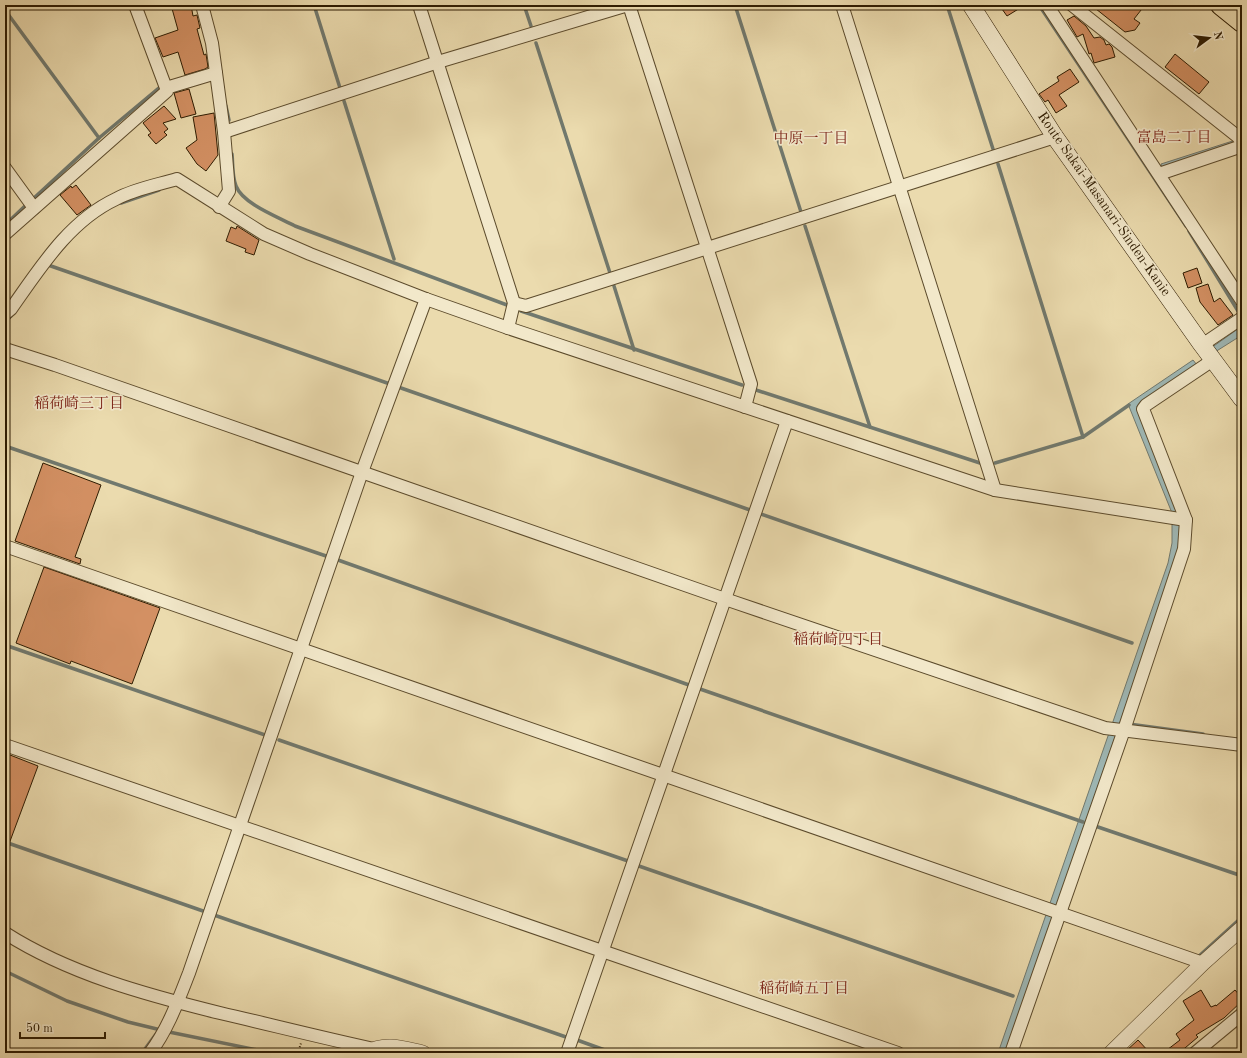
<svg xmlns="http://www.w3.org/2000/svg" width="1247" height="1058" font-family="'Old Standard TT','Noto Serif JP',serif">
<rect width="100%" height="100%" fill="#ebdbae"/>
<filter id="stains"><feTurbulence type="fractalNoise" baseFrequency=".005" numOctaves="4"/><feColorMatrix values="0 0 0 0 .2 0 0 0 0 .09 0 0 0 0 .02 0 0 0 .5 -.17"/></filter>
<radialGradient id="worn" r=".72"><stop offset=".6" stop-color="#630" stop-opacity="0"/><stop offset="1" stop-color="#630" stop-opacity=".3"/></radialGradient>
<g fill="#9eb8b6" stroke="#71796e">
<polygon points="1242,138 1242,143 1162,168 1161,164"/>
<polygon points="1242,326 1242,335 1215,352 1211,348"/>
<polygon points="1193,360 1197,365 1137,406 1180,515 1182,530 1174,566 1006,1053 998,1053 1168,563 1172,543 1172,513 1128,404"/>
</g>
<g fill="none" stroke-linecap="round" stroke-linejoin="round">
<g stroke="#71796e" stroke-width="3.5">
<polyline points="314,5 340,88"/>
<polyline points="524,5 531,26"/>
<polyline points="735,5 801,212"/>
<polyline points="955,5 948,8 993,149"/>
<polyline points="1039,5 1186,226"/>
<polyline points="5,10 99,138"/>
<polyline points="536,43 610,273"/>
<polyline points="344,101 394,259"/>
<polyline points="226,106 229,120"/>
<path d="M232,154C233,164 232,176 236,186C243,204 278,217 295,226L507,305"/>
<polyline points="998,164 1083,437"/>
<polyline points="34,198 99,138 160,87"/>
<polyline points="121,203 159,190"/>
<polyline points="5,225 26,205"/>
<polyline points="805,226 870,427"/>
<polyline points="1189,231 1238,311"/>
<polyline points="48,265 390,384"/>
<polyline points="614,286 634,350"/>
<polyline points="521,311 742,385"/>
<polyline points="5,322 11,316"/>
<polyline points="401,388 750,510"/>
<polyline points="756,390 980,463"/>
<polyline points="5,446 329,557"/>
<polyline points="995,463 1083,437 1129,405"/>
<polyline points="761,514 1132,643"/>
<polyline points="338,560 689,685"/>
<polyline points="5,645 265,735"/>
<polyline points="700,689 1083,822"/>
<polyline points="1129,724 1203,734"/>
<polyline points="279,740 628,861"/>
<polyline points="1098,827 1242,876"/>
<polyline points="5,842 203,911"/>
<polyline points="636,865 1013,996"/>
<polyline points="214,915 566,1037"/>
<polyline points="1198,957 1242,917"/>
<polyline points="5,971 67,1001 128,1022 161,1030"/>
<polyline points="169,1032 272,1053"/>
<polyline points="577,1040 613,1053"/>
<polyline points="142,1053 159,1030"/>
<polyline points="1187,1053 1193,1048"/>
</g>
</g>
<g fill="#d39063" stroke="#2d1b01">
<polygon points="171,5 191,5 193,16 197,15 200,28 197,29 204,55 206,54 208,67 205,69 185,75 178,52 163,57 155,38 178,30"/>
<polygon points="1008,5 1025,5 1007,16 1002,9"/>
<polygon points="1091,5 1145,5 1134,19 1140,23 1135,30 1125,32"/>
<polygon points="1074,16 1086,26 1094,38 1100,37 1104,40 1106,45 1109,44 1112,47 1115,57 1094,63 1091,53 1089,54 1083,34 1077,37 1067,20"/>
<polygon points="1175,54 1209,82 1199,94 1165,67"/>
<polygon points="1070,69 1079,82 1059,95 1067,106 1056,113 1048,100 1045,102 1039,94 1059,81 1057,77"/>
<polygon points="189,89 196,114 181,118 174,93"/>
<polygon points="164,106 176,119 163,123 168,129 164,132 167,135 156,144 148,135 151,133 143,123"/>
<polygon points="214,113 218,155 206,171 197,164 186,148 197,140 193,117"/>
<polygon points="76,185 91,205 77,215 60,195 71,186 72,188"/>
<polygon points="237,226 259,240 254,255 245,252 246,249 226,241 231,227 236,229"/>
<polygon points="1197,268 1202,283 1188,288 1183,273"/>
<polygon points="1208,284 1214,302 1220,298 1233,315 1218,325 1200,302 1196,288"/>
<polygon points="43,463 101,485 75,557 81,559 80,564 15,541"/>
<polygon points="44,567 160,608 132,684 71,661 70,664 16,643"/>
<polygon points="5,753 38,766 6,852 5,852"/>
<polygon points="1201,990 1211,1007 1216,1005 1216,1006 1235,990 1242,998 1242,1001 1224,1018 1196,1035 1198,1037 1179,1053 1163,1053 1180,1040 1176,1034 1194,1020 1183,1001"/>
<polygon points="1138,1040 1150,1053 1124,1053 1126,1051"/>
</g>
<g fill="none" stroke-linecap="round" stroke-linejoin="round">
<defs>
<g id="minor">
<polyline points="135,5 166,88"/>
<polyline points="202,5 212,43 224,132 229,191 219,207"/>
<polyline points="419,5 514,303 508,328"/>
<polyline points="629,5 751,384 745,407"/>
<polyline points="842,5 995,490"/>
<polyline points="1047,5 1242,301"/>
<polyline points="1072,5 1237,136 1242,142"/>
<polyline points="224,132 438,62 628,5"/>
<polyline points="5,168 34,208"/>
<polyline points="1159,174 1242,146"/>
<polyline points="5,234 167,91 166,88 216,73"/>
<polyline points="514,303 526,306 1055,137"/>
<path d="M5,314L11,309C40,268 69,221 116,199C134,189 157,185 177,179L264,234L310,254L426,299L508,328L995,490L1186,520"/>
<polyline points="1202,345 1242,318"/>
<polyline points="5,349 55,365 725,599 1105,728 1242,745"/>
<polyline points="5,546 1203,963"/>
<polyline points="5,745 898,1053"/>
<path d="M5,933C69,974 147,995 220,1013C272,1025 323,1038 374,1049"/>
<path d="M150,1053C168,1029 178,1001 189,973L362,472L426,299"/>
<polyline points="567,1053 787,421"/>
<polyline points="1011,1053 1124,730 1184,549 1186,520 1143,409 1146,405 1213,360"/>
<polyline points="1195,1053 1242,1014"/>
</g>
<g id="tertiary">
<path d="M367,1053C385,1042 404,1049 423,1053"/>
<polyline points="1111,1053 1203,963 1242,928"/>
</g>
<polyline id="secondary" points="971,5 1055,137 1202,345 1242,399"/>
<polyline id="trunk" points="1221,5 1242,22"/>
</defs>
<use href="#minor" stroke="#5c4b2c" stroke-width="14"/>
<use href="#tertiary" stroke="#5c4b2c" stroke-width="16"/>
<use href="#secondary" stroke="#2d1b01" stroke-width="18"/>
<use href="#trunk" stroke="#2d1b01" stroke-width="22"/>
<polyline stroke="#2d1b01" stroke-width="2" stroke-dasharray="1 2" stroke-linecap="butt" points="298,1053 301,1043"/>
<use href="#minor" stroke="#f2e8ca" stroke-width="12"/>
<use href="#tertiary" stroke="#f2e8ca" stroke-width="15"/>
<use href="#secondary" stroke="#f2e8ca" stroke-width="17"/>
<use href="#trunk" stroke="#ebdbae" stroke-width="20"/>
</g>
<g text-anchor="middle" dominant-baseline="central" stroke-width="3.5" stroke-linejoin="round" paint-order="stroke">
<g font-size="14" fill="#2d1b01" stroke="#f2e8ca">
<text transform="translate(1104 204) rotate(55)">Route Sakai-Masanari-Sinden-Kanie</text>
</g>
<g font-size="15" fill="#7a1f14" stroke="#f2e8ca">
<text x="1174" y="138">富島二丁目</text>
<text x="811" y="139">中原一丁目</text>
<text x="79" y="404">稲荷崎三丁目</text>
<text x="838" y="640">稲荷崎四丁目</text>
<text x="804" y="989">稲荷崎五丁目</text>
</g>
</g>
<rect width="1247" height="1058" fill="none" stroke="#ebdbae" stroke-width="20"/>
<rect x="6" y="6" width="1235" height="1046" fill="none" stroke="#2d1b01" stroke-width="2"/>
<rect x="10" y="10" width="1227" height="1038" fill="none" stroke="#2d1b01"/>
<g transform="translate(1209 38) rotate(75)" stroke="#f2e8ca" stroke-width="3" paint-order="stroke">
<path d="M0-3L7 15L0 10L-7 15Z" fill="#2d1b01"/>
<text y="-6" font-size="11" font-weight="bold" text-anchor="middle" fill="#2d1b01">N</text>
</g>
<path d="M20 1032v6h85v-6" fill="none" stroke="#2d1b01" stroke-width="2"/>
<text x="26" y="1032" font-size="12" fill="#2d1b01" stroke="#f2e8ca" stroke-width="3" paint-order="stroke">50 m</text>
<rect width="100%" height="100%" filter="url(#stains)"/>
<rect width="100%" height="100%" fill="url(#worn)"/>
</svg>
